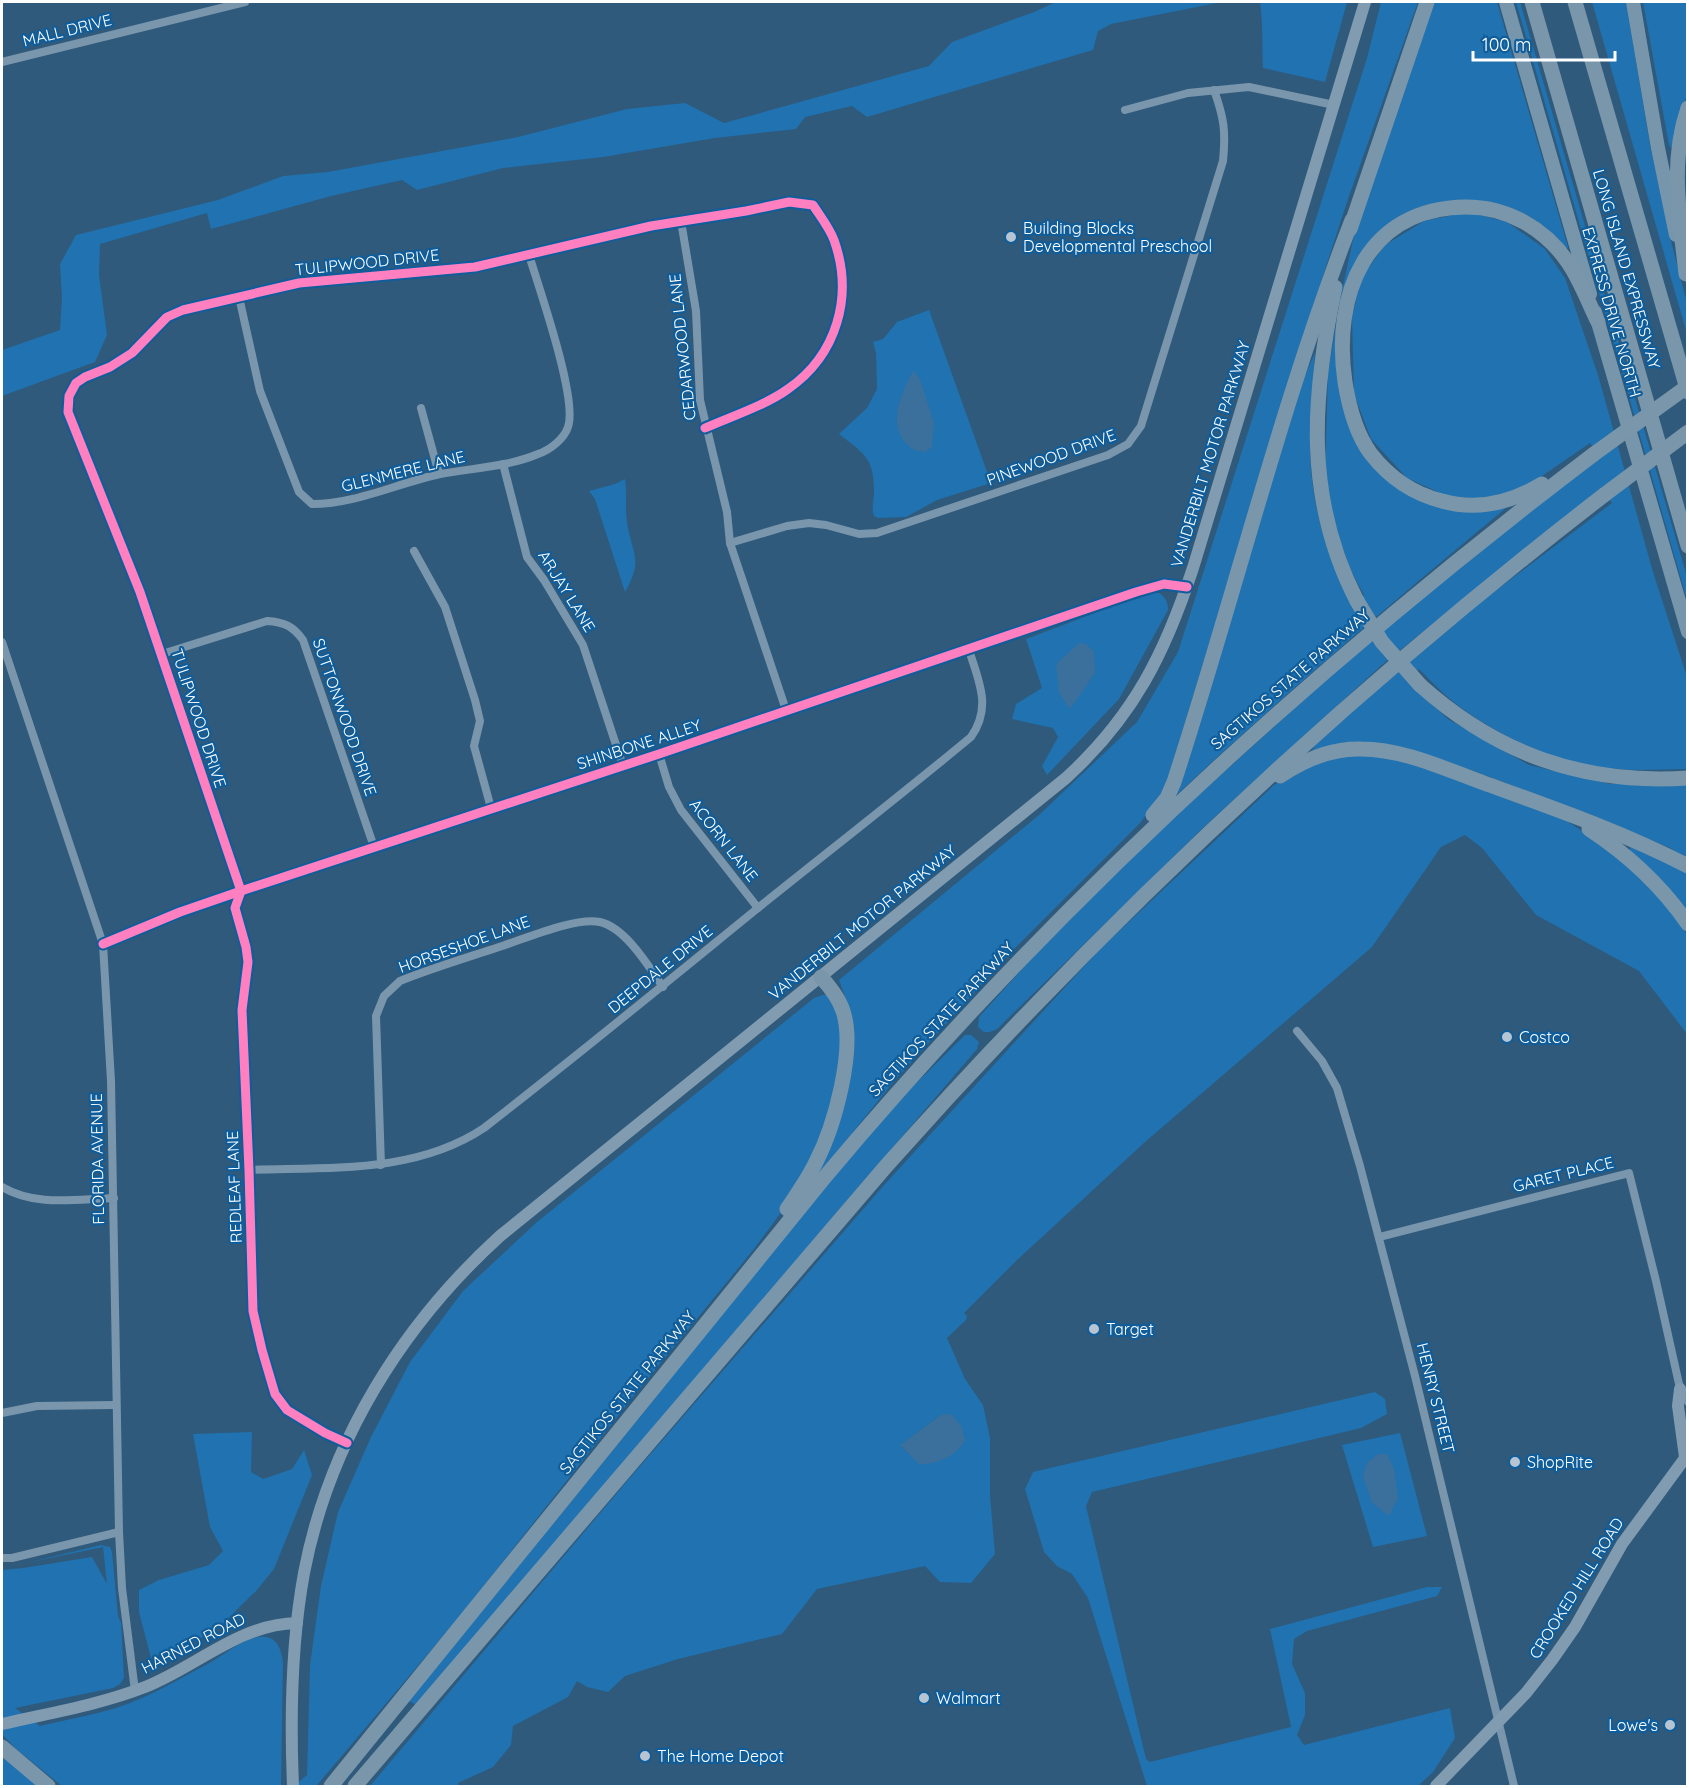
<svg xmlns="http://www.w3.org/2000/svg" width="1689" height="1788" font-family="Quicksand,sans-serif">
<rect width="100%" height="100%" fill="#2f5a7b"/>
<g fill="#2072b0" fill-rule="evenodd">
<polygon points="1056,2 1222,2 1111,24 1098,31 1093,50 867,117 852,106 805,117 796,129 715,138 603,157 503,168 417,190 402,180 331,196 211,229 207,213 100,244 99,275 107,335 95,362 2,396 2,350 60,330 62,298 60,264 76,235 218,200 283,176 328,172 518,137 627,109 685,103 724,123 929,66 952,42 1034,12"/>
<path d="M1260,2H1347L1325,82L1263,68C1262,46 1263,24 1260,2Z"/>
<polygon points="1381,2 1418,2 1348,199 1295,362 1165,788 1141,822 1011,952 895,1080 807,1189 852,1063 852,1016 839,980 1039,815 1137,722 1178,652 1367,58"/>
<path d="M1434,2H1497L1568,247L1567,249L1546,228L1527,215L1493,203L1452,201L1419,209L1389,225L1344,294L1352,429L1431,502L1512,503C1395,600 1279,698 1168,803L1295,400L1315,352C1313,381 1310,410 1310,439C1309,495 1324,553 1351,602L1364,595L1353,575L1336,532L1325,475L1328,373L1340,300L1354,235Z"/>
<polygon points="1516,2 1520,2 1687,577 1687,600"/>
<polygon points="1592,2 1626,2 1650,145 1672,245 1687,303 1687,334"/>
<polygon points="1643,2 1687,2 1687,94 1672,149 1669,145"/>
<path d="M1468,212L1507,222L1545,249L1565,278L1598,375L1653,572L1687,677V769C1665,769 1641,771 1619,769C1559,765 1503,739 1456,704C1443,694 1431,681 1419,669L1407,681L1448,719L1529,765L1610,784H1687V859L1670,848L1588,814L1474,771L1383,744L1312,750L1316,743L1455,621L1612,503L1601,488L1383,664L1207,824L997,1029L990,1032H984L978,1027L979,1017L1091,893L1386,625L1600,457L1590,443L1529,485L1489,499L1449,497L1407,478L1371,439L1354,394L1352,318L1361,278L1385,245L1424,221Z"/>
<path d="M929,310L991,483L937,500L906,517L878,518L874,516C871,508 874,500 874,492C874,457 864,454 839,434L867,408L877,389L876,353L873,342L883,339L897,322Z"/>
<path d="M625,479C627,493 625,508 627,522C632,555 644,559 625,592L595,499L589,491L615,484Z"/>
<path d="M1157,592C1165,596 1168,601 1168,610L1119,699L1047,775L1042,766L1058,737L1053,728L1012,719L1016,704L1042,688L1026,639L1095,613Z"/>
<path d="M1337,754L1382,756L1473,782L1564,819L1618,855L1674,913L1687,935V1034L1639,971L1536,915L1482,848L1465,835L1441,847L1372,947L1145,1142L1015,1262L964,1313L967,1316L966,1320L947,1338L965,1379L983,1405L990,1438V1495L995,1554L971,1583L940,1582L925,1566L817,1589L782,1634L678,1659L625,1676L608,1692L587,1687L577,1681L568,1697L513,1726L511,1745L493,1767L458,1783V1786H370L628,1480L885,1184L1099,950L1274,785L1306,766ZM941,1415L909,1454L901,1446V1445Z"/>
<polygon points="1632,845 1687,871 1687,915 1629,850"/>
<polygon points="822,995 829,995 833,999 843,1039 828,1121 805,1173 782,1211 754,1249 632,1398 460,1616 318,1784 316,1786 294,1786 307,1775 310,1665 321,1586 338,1512 371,1437 410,1362 463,1291 537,1222 814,998"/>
<polygon points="965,1035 971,1035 979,1042 977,1049 416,1705 409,1701 648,1407 767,1255 889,1110"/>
<polygon points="1375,1392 1385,1399 1387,1414 1361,1428 1092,1492 1086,1506 1146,1759 1150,1762 1291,1727 1270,1629 1427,1587 1442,1587 1437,1596 1307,1631 1294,1639 1292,1664 1305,1693 1305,1715 1297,1735 1304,1745 1450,1708 1455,1738 1433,1772 1418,1786 1147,1786 1088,1598 1072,1574 1057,1566 1044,1552 1025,1489 1033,1472"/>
<polygon points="252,1432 251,1472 263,1479 292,1469 304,1450 312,1475 274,1569 256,1591 213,1633 151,1658 139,1612 139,1590 159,1580 209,1565 223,1551 210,1527 193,1434"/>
<polygon points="1400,1433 1427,1536 1373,1547 1342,1445"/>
<path d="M101,1545L110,1547L112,1552L118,1616L121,1623L124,1678L120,1684L113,1688L15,1708L40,1726C65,1720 92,1715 116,1708C148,1698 178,1679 208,1664C225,1655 245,1635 266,1637C278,1639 281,1650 283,1661L281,1786H62L15,1748L2,1734V1570L23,1568L92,1557L107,1584L103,1547L26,1563Z"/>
<polygon points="2,1752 44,1786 2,1786"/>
</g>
<g fill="#3a709b">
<path d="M913,371L920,379L934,423L932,447L925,452C915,452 910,448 904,441C888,420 903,391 913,371Z"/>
<polygon points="1079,643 1086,644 1094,652 1095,673 1070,709 1059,693 1056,664"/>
<path d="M951,1414L962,1427L965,1441C956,1456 936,1465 919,1464L900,1445L941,1415Z"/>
<polygon points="1378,1454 1387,1454 1394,1469 1398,1498 1389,1516 1372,1503 1363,1476 1367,1463"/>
</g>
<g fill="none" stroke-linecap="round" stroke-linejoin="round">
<g stroke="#7a96ad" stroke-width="8">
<polyline points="2,62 245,2"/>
<polyline points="1125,110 1188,93 1249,87 1334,105"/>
<polyline points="681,221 696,311 700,400 727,512 730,543 786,710"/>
<path d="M239,297L260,391L299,492L312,504C356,504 398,483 440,474C473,468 507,467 538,454C550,450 564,439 568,427C578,399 539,288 529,255"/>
<polyline points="421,408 439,474"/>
<polyline points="503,464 527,557 544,580 583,645 623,766"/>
<path d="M730,543L787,526L809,523L826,525L859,534L877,533L1108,455L1128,444L1141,426L1223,161C1226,131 1224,118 1214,90"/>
<polyline points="414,551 445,607 475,700 480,721 474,746 491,808"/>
<polyline points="2,642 103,944 111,1081 119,1532 122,1588 135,1691"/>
<path d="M162,654L267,621C284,622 293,626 303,640L374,847"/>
<polyline points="659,754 669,787 681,810 758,908"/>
<polyline points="103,944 180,912 241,891 659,754 1136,592 1164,584 1187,587"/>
<polyline points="1297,1031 1322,1061 1337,1088 1360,1166 1415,1376 1514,1786"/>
<path d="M381,1165L376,1016L384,996L400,981C432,968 466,958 499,947C525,939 574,917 600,922C626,928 649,967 663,987"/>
<path d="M249,1170C329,1167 415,1174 484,1128C577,1056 667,982 758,908C829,851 901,795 971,737C992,707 979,682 969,650"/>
<path d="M2,1187C36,1207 75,1199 114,1198"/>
<polyline points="1379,1237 1629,1173 1656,1281 1679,1384 1688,1402"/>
<polyline points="2,1413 37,1406 115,1405"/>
<path d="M347,1443L325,1433L287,1410L275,1394L262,1350L253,1311L249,1170L242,1010L248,962L246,947L235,908L241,891L140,592L68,412L69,396L76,383L85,377L110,367L132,353L167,317L183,310L299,283L475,267L651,226L746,211L789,202L813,205C820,216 829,227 834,240C854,296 837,355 788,389C766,405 730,417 705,428"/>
<polyline points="2,1558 12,1558 119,1532"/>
</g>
<g stroke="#819cb1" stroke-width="12">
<polyline points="1680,1389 1678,1406 1685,1457"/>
<path d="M2,1724C49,1713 99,1705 145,1687C196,1667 239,1624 297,1623"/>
<path d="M293,1786C290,1715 291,1644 304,1573C329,1442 402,1325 500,1236L1066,778C1134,716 1165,653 1193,568L1365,2"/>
<polyline points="1436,1786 1526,1693 1552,1660 1575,1627 1622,1544 1688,1454"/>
</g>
<g stroke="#7896ab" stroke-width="14">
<polyline points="1506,2 1590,294"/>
<polyline points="1633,2 1658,148 1676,235"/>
<polyline points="1595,312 1688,632"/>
</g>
<g stroke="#7a96ab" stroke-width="15">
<polyline points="1532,2 1688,546"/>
<polyline points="1575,2 1688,392"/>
<polyline points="1350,229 1427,2"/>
<path d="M1686,274C1680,218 1669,163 1688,108"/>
<path d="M1335,287C1312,396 1304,499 1357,601"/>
<path d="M1542,484C1512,502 1477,511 1442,501C1414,494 1389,477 1371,454C1356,434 1349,407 1345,382C1332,295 1366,208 1466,207C1507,207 1544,228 1567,261C1580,279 1588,302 1598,322"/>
<path d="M1420,685C1497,754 1584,785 1688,778"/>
<path d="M1280,776C1304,760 1331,748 1361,749C1403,749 1445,769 1484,783C1553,808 1622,832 1688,866"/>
<path d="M1153,815L1167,798L1174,782C1235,595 1281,403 1352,220"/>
<path d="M1589,829C1627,854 1661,885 1688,924"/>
<path d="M787,1209C797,1194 808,1179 816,1162C834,1127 856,1050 843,1011C839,998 830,987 821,977"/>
<polyline points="2,1747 48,1786"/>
<path d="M331,1786L824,1178C1051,907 1312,668 1594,454"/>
<path d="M355,1786L887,1165C1105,920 1345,695 1604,495"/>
</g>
<g stroke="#7a96ab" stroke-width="15">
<polyline points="1594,454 1688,386"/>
<polyline points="1604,495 1688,432"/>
<polyline points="1357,601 1382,642 1420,685"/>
</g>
<defs>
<g id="cycleway">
<polyline points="103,944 180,912 241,891 659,754 1136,592 1164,584 1187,587"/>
<path d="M347,1443L325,1433L287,1410L275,1394L262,1350L253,1311L249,1170L242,1010L248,962L246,947L235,908L241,891L140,592L68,412L69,396L76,383L85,377L110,367L132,353L167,317L183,310L299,283L475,267L651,226L746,211L789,202L813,205C820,216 829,227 834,240C854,296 837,355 788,389C766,405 730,417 705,428"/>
</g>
</defs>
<use href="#cycleway" stroke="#0f5d9b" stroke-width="13"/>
<use href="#cycleway" stroke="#ff80c0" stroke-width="9"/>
</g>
<g fill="#b6c5d1" stroke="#0f5d9b" stroke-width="2">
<circle cx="1011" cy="237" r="6"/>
<circle cx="1507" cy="1037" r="6"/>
<circle cx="1094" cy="1329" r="6"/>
<circle cx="1515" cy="1462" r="6"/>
<circle cx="924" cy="1698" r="6"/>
<circle cx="1670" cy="1725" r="6"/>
<circle cx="645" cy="1756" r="6"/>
</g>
<g text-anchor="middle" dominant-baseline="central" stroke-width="4.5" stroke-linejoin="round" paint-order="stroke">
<g font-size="16" fill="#fff" stroke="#0f5d9b">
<text transform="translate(67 30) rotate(-14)">MALL DRIVE</text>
<text transform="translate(367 262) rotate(-6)">TULIPWOOD DRIVE</text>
<text transform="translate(1627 269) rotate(74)">LONG ISLAND EXPRESSWAY</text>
<text transform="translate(1612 312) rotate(74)">EXPRESS DRIVE NORTH</text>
<text transform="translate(682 347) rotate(-96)">CEDARWOOD LANE</text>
<text transform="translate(1210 454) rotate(-73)">VANDERBILT MOTOR PARKWAY</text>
<text transform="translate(1051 457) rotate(-20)">PINEWOOD DRIVE</text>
<text transform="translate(403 471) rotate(-14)">GLENMERE LANE</text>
<text transform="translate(567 591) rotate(58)">ARJAY LANE</text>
<text transform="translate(1290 679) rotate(-41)">SAGTIKOS STATE PARKWAY</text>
<text transform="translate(345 717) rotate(71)">SUTTONWOOD DRIVE</text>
<text transform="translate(199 718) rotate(72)">TULIPWOOD DRIVE</text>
<text transform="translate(639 744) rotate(-18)">SHINBONE ALLEY</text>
<text transform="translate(724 840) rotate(52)">ACORN LANE</text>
<text transform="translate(862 922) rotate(-39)">VANDERBILT MOTOR PARKWAY</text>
<text transform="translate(464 944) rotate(-20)">HORSESHOE LANE</text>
<text transform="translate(660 969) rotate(-39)">DEEPDALE DRIVE</text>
<text transform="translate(941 1019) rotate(-47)">SAGTIKOS STATE PARKWAY</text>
<text transform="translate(97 1159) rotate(-91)">FLORIDA AVENUE</text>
<text transform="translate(1563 1174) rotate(-14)">GARET PLACE</text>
<text transform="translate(234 1187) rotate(-92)">REDLEAF LANE</text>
<text transform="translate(627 1392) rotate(-51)">SAGTIKOS STATE PARKWAY</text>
<text transform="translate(1436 1398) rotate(76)">HENRY STREET</text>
<text transform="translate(1576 1588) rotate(-58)">CROOKED HILL ROAD</text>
<text transform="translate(193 1643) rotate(-27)">HARNED ROAD</text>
</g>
<g font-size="16" fill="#fff" stroke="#0f5d9b" text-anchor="start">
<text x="1023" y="228">Building Blocks<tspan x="1023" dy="18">Developmental Preschool</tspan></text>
<text x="1519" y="1037">Costco</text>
<text x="1106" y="1329">Target</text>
<text x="1527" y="1462">ShopRite</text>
<text x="936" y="1698">Walmart</text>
<text x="1658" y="1725" text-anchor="end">Lowe's</text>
<text x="657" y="1756">The Home Depot</text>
</g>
</g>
<rect width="1689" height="1788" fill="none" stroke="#ffffff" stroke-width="6"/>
<path d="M1473 51v9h142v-9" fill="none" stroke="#ffffff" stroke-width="3"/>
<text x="1482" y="51" font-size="18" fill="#ffffff" stroke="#0f5d9b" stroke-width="4.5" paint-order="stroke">100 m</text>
</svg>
